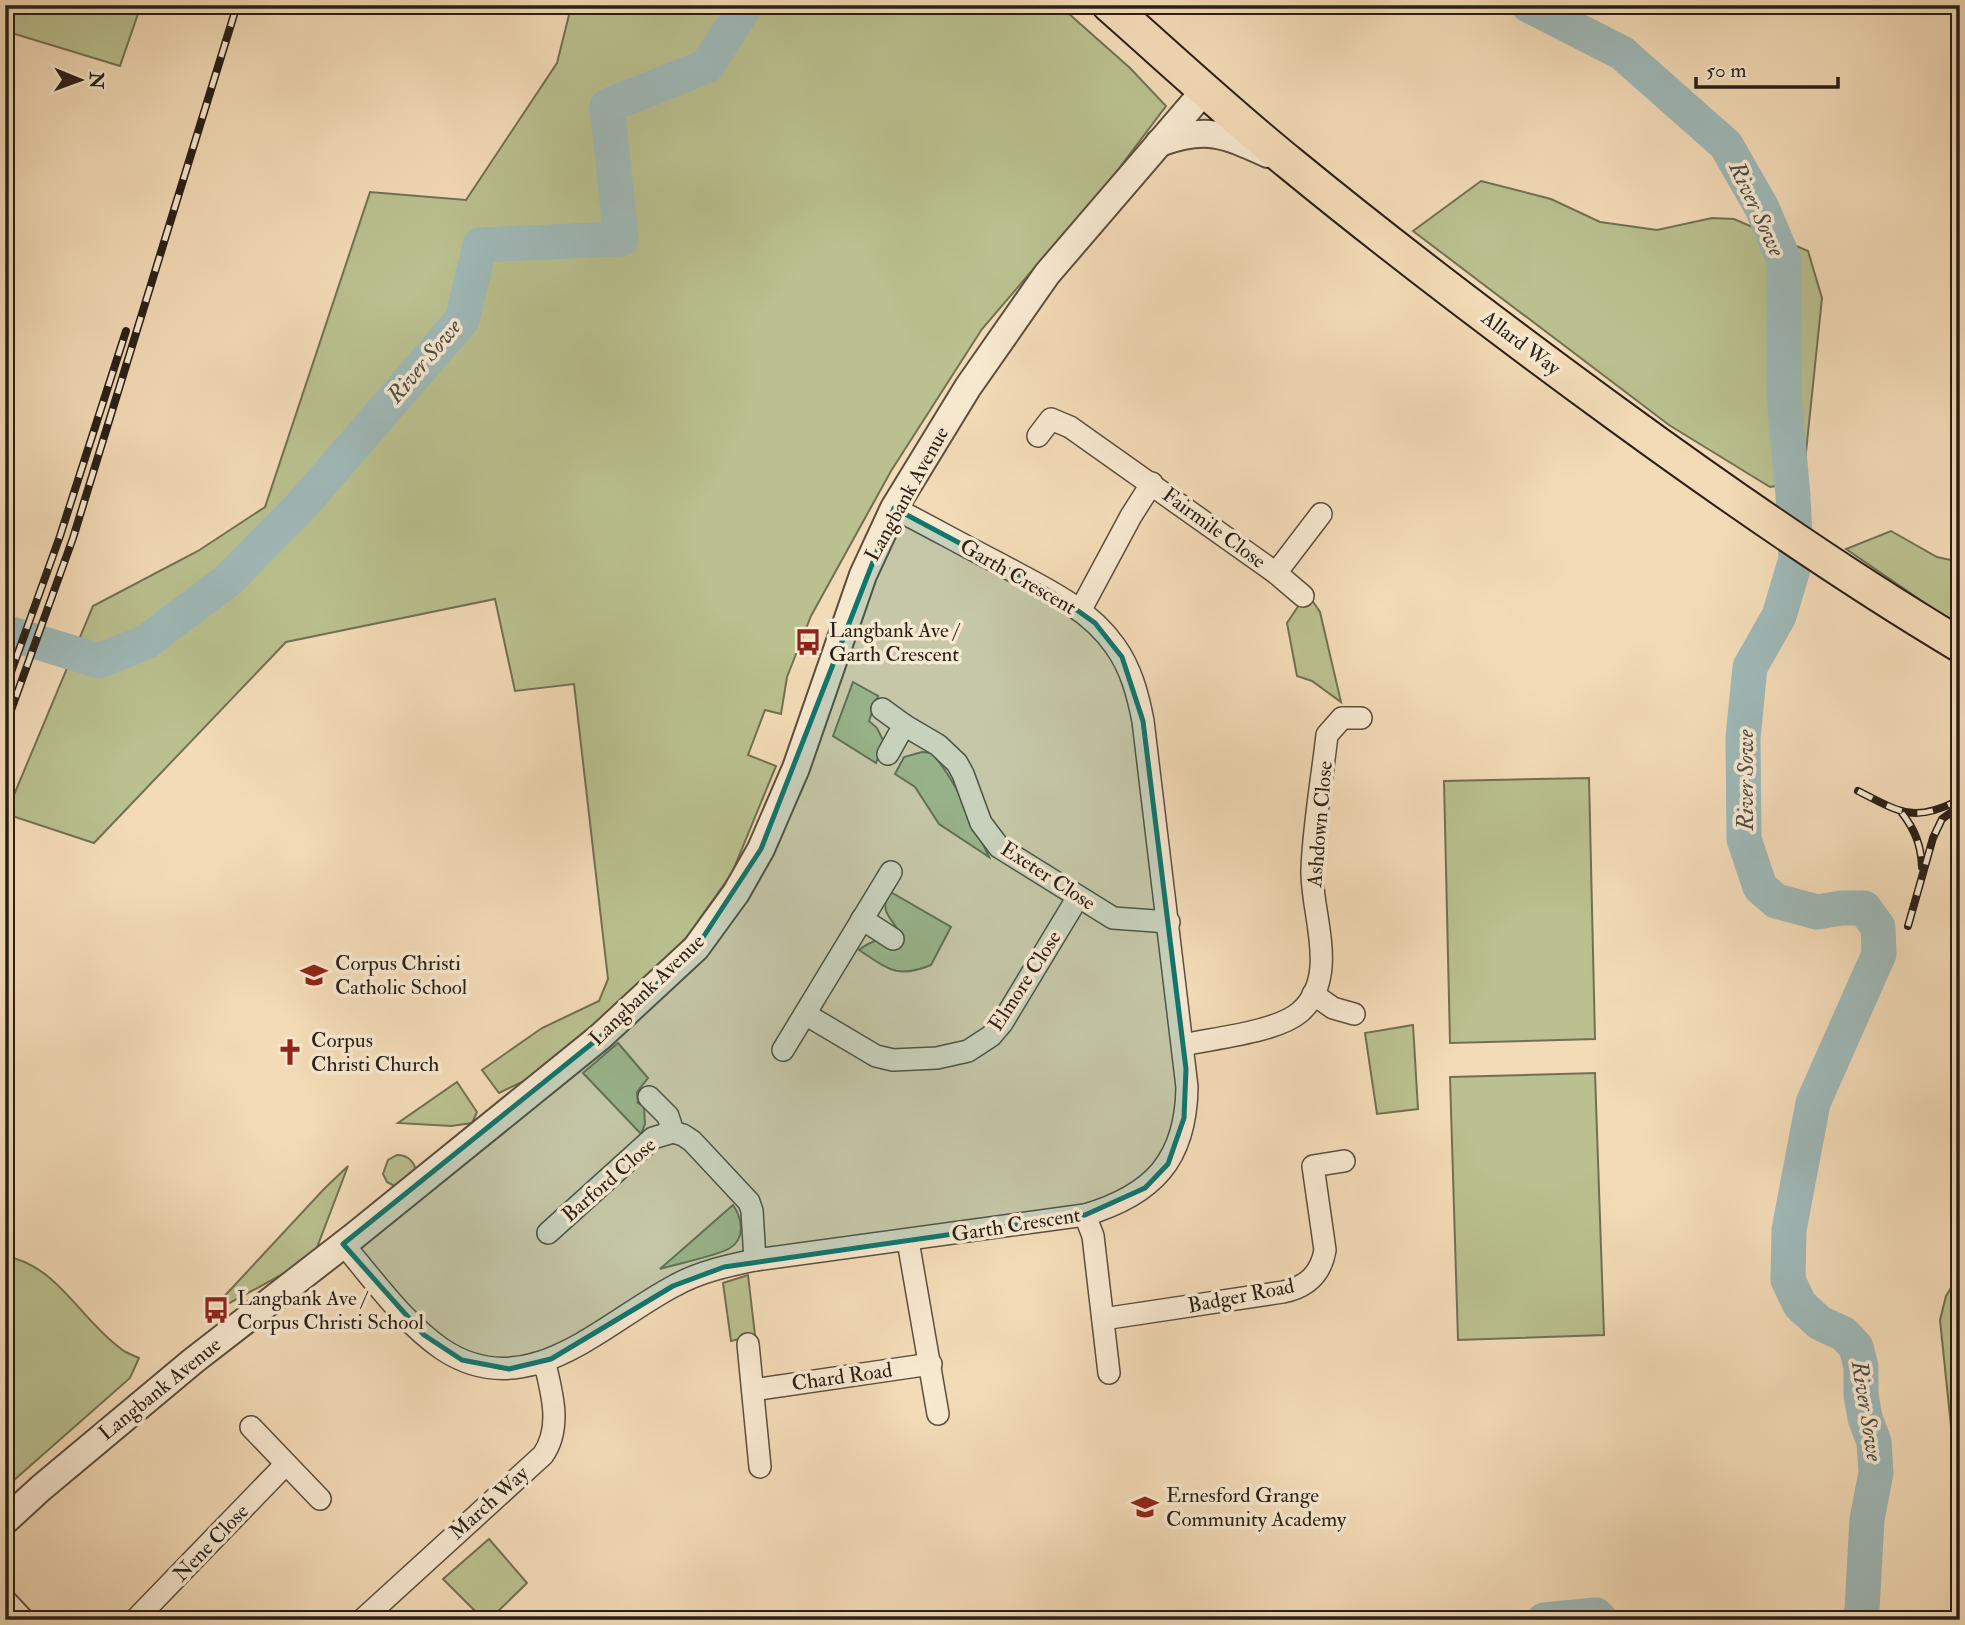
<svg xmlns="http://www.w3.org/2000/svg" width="1965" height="1625" font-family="'IM FELL Double Pica',serif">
<rect width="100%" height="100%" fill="#f3dbb7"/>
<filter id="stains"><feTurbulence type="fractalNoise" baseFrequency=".00286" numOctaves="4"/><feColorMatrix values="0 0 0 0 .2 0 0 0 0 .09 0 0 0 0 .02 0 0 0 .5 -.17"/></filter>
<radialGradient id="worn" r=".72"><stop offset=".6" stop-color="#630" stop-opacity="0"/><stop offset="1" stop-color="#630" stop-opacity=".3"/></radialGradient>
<g fill="#bac08f" stroke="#727053" stroke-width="2">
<polygon points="5,5 141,5 120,66 5,31"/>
<polygon points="564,5 1059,5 1130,68 1166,106 1114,175 982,329 891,471 811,616 787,677 781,714 765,710 748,755 776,766 732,873 686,938 619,1005 526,1080 499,1093 482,1070 542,1028 599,1001 608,979 574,684 515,691 495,599 286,642 94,843 6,814 93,606 198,551 265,507 370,192 466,200 557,63 570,11"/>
<polygon points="1481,181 1551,199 1600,222 1657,230 1712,218 1734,219 1808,251 1822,298 1803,481 1770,487 1669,425 1413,231"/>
<polygon points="1891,531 1937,557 1960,562 1960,627 1846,549"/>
<polygon points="1307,593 1320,612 1341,702 1312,681 1297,676 1287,623"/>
<polygon points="853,682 878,696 869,721 877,728 884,742 876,763 833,736"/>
<path d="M922,752L932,753C958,784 972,820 989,857L939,824L915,787L895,774L904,757Z"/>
<polygon points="1589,778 1595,1039 1450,1043 1444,781"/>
<path d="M889,891L951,927L931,965C897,979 888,969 859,950C871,940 885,938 899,931C888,915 880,910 889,891Z"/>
<polygon points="1413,1025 1418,1109 1377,1114 1365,1033"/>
<polygon points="618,1043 648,1078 637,1092 638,1103 644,1106 645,1124 641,1134 583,1073"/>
<polygon points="1595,1073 1604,1335 1458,1340 1450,1077"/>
<polygon points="457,1082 477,1112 472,1123 451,1126 398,1123"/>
<path d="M397,1155C409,1155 414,1162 417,1173L398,1188L387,1182L383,1174L388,1160Z"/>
<polygon points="348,1166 316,1250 283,1274 226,1305 219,1302 324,1189"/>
<path d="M733,1205C742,1218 746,1238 730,1248C717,1256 676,1264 660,1269Z"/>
<path d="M5,1256C57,1265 80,1319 120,1348C125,1353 133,1355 139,1358L130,1378L5,1488Z"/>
<polygon points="1960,1274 1960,1513 1940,1320 1946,1296"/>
<polygon points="748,1275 755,1335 731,1341 723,1283"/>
<polygon points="489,1539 527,1583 489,1620 484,1620 443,1579"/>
</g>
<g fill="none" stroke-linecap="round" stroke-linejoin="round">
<g stroke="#9fb9b8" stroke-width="35">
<polyline points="1528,5 1622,53 1726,145 1762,208 1784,260 1784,397 1793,496 1796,559 1779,616 1750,667 1743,738 1744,839 1760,887 1776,901 1817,912 1842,908 1864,908 1878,927 1879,954 1813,1103 1789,1230 1788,1280 1800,1305 1820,1323 1844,1334 1856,1347 1861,1367 1861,1395 1865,1418 1874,1442 1876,1473 1867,1519 1862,1610 1859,1620"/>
<polyline points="5,632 99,661 146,642 227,581 302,505 462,320 480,245 621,239 607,106 707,66 746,5"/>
<polyline points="1544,1620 1596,1615 1601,1620"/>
</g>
<defs>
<g id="minor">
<polyline points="1038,436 1051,419 1070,427 1276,573 1303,596"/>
<polyline points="1276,573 1321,514"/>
<polyline points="1080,611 1131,516 1152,483"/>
<polyline points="882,709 904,725"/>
<polyline points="888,754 904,725 938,745 957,763 963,774 981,823 999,847 1113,918 1169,922"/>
<polyline points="862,919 893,939"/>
<polyline points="1313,994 1333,1008 1354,1014"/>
<polyline points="805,1014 876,1056 893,1060 937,1058 968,1051 991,1036 1002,1023 1078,897"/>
<path d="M1183,1045C1215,1038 1277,1032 1300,1012C1341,976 1310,912 1312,868C1314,823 1322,779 1327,735L1342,718H1361"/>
<polyline points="783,1050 891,872"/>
<polyline points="649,1097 668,1116 673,1132 683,1135 692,1141 749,1202 752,1211 755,1260"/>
<polyline points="1085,1215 1093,1236 1109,1373"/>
<polyline points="548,1233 653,1138 673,1132"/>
<polyline points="908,1241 938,1414"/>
<path d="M343,1244C374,1280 403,1322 442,1349C527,1406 602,1324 674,1286C699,1272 726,1266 755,1260L1085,1215C1153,1195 1186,1160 1187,1087L1143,721C1138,695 1131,668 1115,646C1087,606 1040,586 998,563C963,545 929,526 894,508"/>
<path d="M1103,1319L1283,1292C1307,1287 1321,1274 1325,1250L1313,1166L1344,1161"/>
<polyline points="748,1344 760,1467"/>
<polyline points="753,1390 931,1364"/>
<polyline points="251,1427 320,1499"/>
<polyline points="135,1620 285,1465"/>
<path d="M362,1620L543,1455C561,1429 553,1397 546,1368L537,1363"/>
</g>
<g id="tertiary">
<path d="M1159,143C1207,126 1224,134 1268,154"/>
<polyline points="5,1521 41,1488 193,1361 353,1237 600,1037 696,948 736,893 761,849 796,768 863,575 894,508 968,387 1047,274 1205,90"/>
<polyline points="5,1604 20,1620"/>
</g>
<path id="primary" d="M1109,5C1169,58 1228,113 1291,164C1397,251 1507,334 1618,415C1729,496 1841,574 1960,645"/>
</defs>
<use href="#minor" stroke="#5c4e3f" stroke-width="24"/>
<use href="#tertiary" stroke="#5c4e3f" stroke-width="30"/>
<use href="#primary" stroke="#291f17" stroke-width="37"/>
<use href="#minor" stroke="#f7e8d0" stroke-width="21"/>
<use href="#tertiary" stroke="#f7e8d0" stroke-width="26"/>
<use href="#primary" stroke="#f3dbb7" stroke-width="33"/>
<defs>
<g id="rail">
<polyline points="5,689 60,536 126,331"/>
<polyline points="5,727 73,538 237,5"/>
<path d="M1858,791C1898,811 1912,823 1955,802"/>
<path d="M1902,813C1915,830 1921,845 1922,867"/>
<polyline points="1908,926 1933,838 1942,819 1960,806"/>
</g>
</defs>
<use href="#rail" stroke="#291f17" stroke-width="8"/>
<use href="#rail" stroke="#f7e8d0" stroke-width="5" stroke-dasharray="16" stroke-linecap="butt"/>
</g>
<path fill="#0f766e" fill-opacity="0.2" stroke="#0f766e" stroke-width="5" stroke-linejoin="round" d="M894,508L1053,593L1095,623L1122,657L1143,721L1186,1069L1184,1118L1168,1164L1145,1188L1085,1215L724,1267L673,1286L551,1359L509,1369L462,1360L424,1335L343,1244L600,1037L696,948L761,849Z"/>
<defs>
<symbol id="bus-bare" viewBox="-9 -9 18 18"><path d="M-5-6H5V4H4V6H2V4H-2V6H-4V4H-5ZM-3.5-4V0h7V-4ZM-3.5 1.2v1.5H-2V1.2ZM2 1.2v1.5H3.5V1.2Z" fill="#8f2418" stroke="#f7e8d0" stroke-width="2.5" paint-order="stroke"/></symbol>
<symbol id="school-bare" viewBox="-9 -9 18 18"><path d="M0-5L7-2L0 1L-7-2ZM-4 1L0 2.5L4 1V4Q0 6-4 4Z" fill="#8f2418" stroke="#f7e8d0" stroke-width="2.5" paint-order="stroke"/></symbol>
<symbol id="church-bare" viewBox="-9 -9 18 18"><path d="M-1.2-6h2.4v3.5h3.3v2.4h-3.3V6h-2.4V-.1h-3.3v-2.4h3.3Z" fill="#8f2418" stroke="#f7e8d0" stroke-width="2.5" paint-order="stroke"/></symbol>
</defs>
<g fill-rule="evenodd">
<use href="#bus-bare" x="789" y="623" width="38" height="38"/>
<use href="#school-bare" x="295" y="956" width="38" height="38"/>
<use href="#church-bare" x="271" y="1033" width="38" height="38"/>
<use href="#bus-bare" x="197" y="1291" width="38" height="38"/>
<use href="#school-bare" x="1126" y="1488" width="38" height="38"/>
</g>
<g text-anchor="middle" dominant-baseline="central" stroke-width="7" stroke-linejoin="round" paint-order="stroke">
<g font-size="21" fill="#291f17" stroke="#f7e8d0">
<text transform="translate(1521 343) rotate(37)">Allard Way</text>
<text transform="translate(907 494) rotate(-61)">Langbank Avenue</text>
<text transform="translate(1214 528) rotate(36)">Fairmile Close</text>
<text transform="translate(1018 577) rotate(30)">Garth Crescent</text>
<text transform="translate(1320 824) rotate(-85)">Ashdown Close</text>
<text transform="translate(1048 876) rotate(33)">Exeter Close</text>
<text transform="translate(1025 981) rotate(-57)">Elmore Close</text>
<text transform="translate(647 990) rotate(-44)">Langbank Avenue</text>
<text transform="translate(609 1180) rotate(-41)">Barford Close</text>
<text transform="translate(1016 1225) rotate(-9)">Garth Crescent</text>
<text transform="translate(1241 1296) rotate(-11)">Badger Road</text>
<text transform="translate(842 1377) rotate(-8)">Chard Road</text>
<text transform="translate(160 1389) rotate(-39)">Langbank Avenue</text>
<text transform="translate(489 1503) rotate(-42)">March Way</text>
<text transform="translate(211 1543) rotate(-46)">Nene Close</text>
</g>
<g font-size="21" fill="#291f17" stroke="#f7e8d0" text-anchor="start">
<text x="829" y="630">Langbank Ave /<tspan x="829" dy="24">Garth Crescent</tspan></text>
<text x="335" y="963">Corpus Christi<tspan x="335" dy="24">Catholic School</tspan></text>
<text x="311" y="1040">Corpus<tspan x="311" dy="24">Christi Church</tspan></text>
<text x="237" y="1298">Langbank Ave /<tspan x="237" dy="24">Corpus Christi School</tspan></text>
<text x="1166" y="1495">Ernesford Grange<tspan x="1166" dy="24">Community Academy</tspan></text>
</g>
<g font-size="23" font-style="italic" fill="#4c4d47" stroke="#f7e8d0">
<text transform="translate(1757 209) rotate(65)">River Sowe</text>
<text transform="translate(424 361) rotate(-50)">River Sowe</text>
<text transform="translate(1745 780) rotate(-90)">River Sowe</text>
<text transform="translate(1867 1411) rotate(81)">River Sowe</text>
</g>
</g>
<rect width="1965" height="1625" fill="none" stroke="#f3dbb7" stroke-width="28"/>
<rect x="7" y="7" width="1951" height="1611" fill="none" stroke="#291f17" stroke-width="3.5"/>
<rect x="14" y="14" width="1937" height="1597" fill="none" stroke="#291f17" stroke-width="2"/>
<g transform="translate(80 80) rotate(91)" stroke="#f7e8d0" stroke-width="5" paint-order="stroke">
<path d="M0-5L12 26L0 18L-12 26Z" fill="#291f17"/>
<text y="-10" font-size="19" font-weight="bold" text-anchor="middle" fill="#291f17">N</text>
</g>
<path d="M1696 77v10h142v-10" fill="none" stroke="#291f17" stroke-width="3.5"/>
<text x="1706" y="77" font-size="21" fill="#291f17" stroke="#f7e8d0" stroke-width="5" paint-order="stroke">50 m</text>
<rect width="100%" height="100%" filter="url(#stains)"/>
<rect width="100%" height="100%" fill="url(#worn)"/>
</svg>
